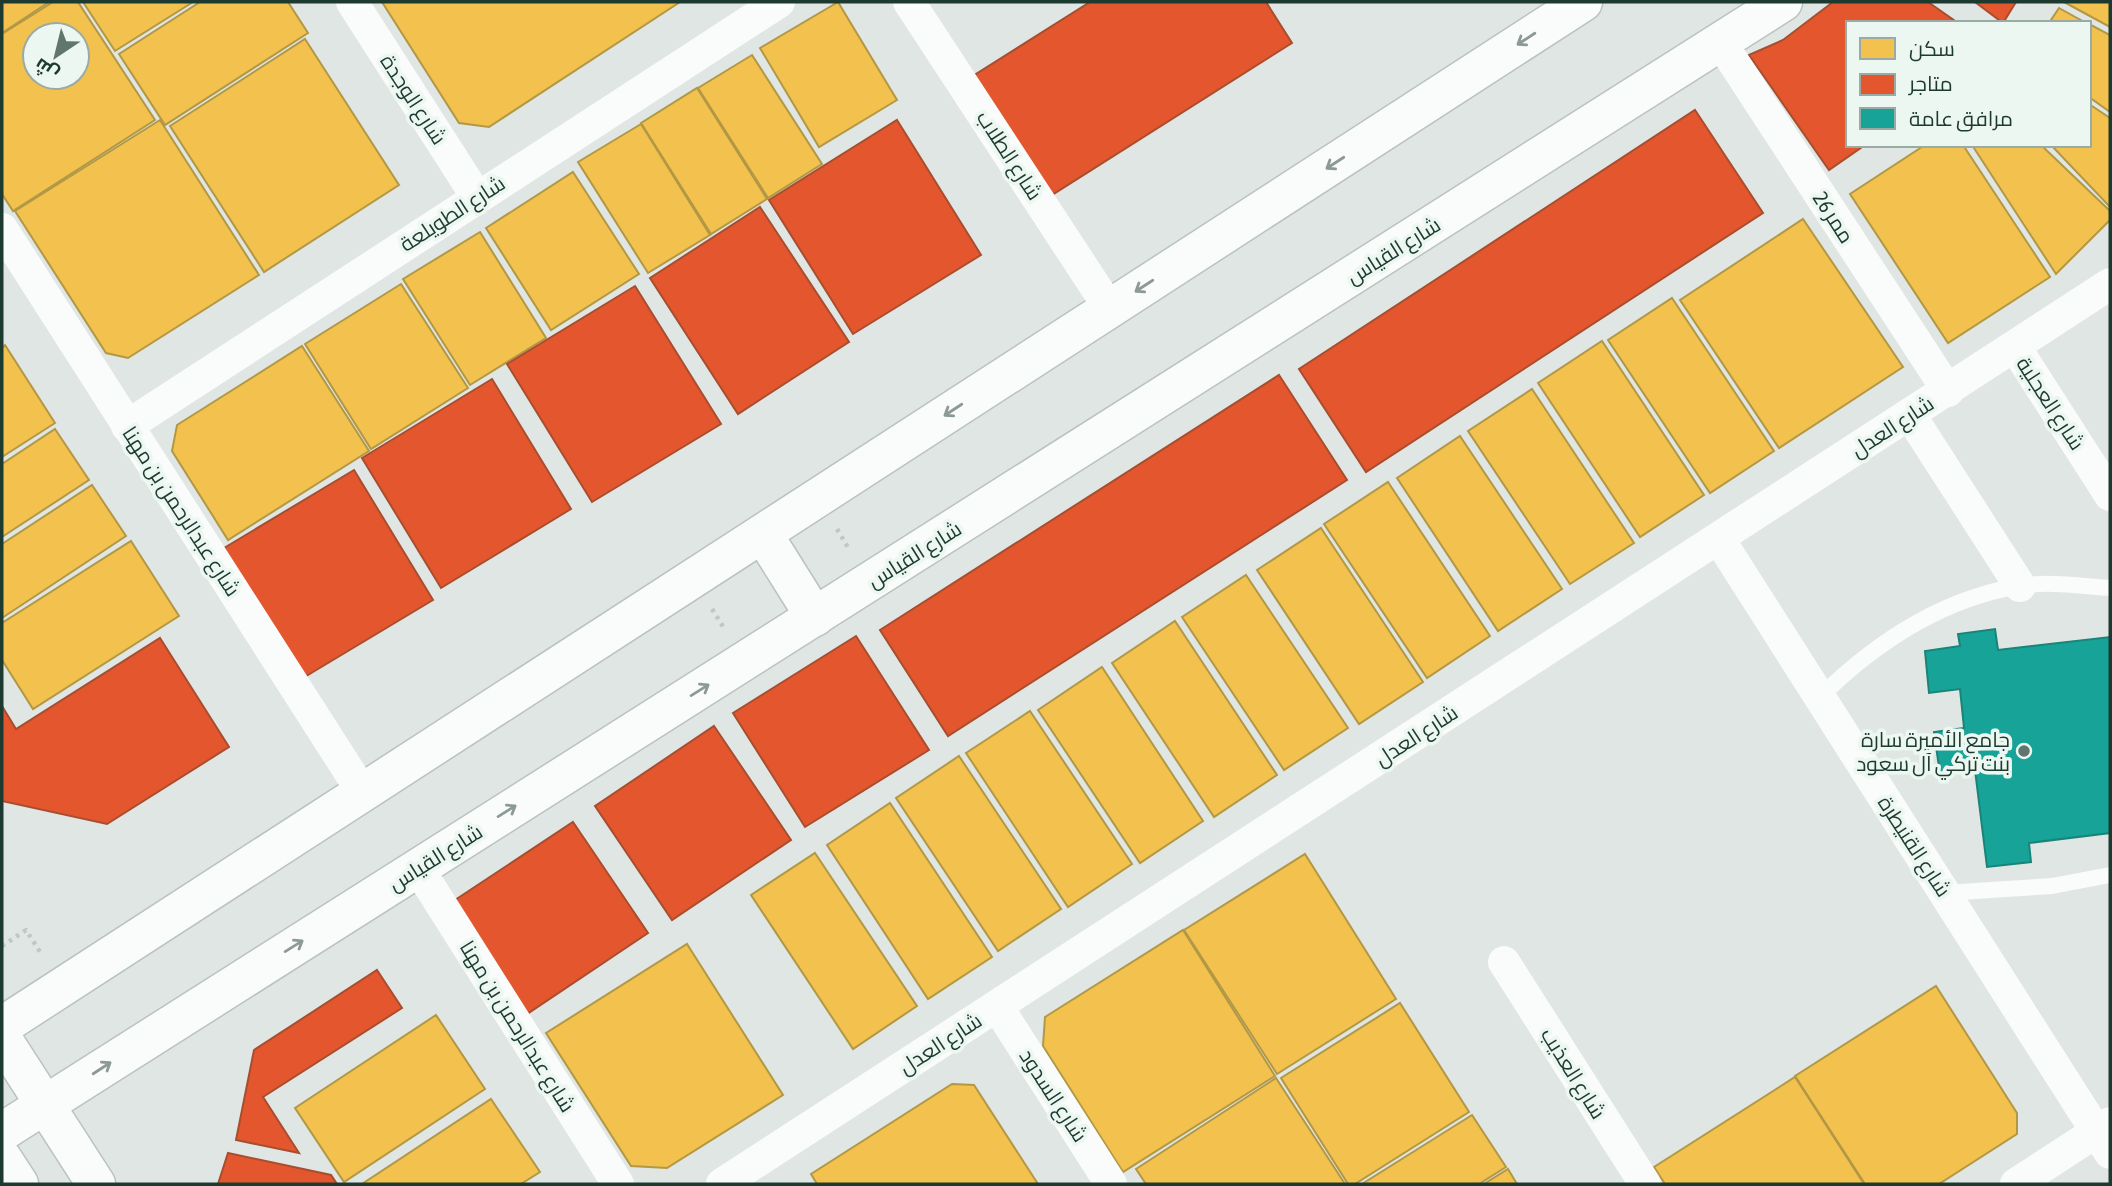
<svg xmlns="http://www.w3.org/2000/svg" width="2112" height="1186" font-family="'Asap Condensed',Cairo,sans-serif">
<rect width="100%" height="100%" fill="#e0e6e3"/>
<g fill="#f2c14e" stroke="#b29845" stroke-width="2" fill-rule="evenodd">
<polygon points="2,2 49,2 2,33"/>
<path d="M53,2H78L155,120L13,211L2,194V34ZM35,35H77V77H35Z"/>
<polygon points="83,2 193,2 115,51"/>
<polygon points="200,2 288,2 308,33 165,125 119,54"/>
<polygon points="382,2 680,2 489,127 459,123"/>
<polygon points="838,2 897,100 819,147 760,48"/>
<polygon points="2064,2 2110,2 2110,27"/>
<polygon points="2059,8 2086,23 2049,23"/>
<polygon points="2089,24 2110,35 2110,112 2089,97"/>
<polygon points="305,39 399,185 264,272 170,126"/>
<polygon points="752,55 822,164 768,198 698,88"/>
<polygon points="697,88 767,199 711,234 641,123"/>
<polygon points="2089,104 2110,118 2110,207 2051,145 2089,145"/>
<polygon points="160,120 259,275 128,358 106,353 15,211"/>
<polygon points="641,124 710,235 648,273 578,162"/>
<polygon points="1925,145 1963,145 2050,277 1948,343 1850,194"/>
<polygon points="1972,145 2041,145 2110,211 2110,220 2056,274"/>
<polygon points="573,172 639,274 551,330 486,228"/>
<polygon points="1803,219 1903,367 1779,448 1680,300"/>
<polygon points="480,232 546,338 470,385 403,279"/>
<polygon points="401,284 468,388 371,449 305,344"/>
<polygon points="1672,298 1774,451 1710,493 1608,340"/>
<polygon points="1602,341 1704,495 1640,537 1538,383"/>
<polygon points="5,345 55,423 2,457 2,348"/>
<polygon points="302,346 369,451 228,540 172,451 177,425"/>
<polygon points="1532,389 1634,543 1570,584 1468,431"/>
<polygon points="55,429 89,480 2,537 2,464"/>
<polygon points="1460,436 1562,589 1498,631 1397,478"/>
<polygon points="1388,482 1490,636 1427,678 1324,524"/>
<polygon points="92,485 126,536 2,618 2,544"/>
<polygon points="1321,528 1423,682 1359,724 1257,570"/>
<polygon points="131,541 179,616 33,709 2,660 2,623"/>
<polygon points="1246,575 1348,728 1284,770 1182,617"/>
<polygon points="1175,621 1277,775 1214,817 1112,663"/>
<polygon points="1102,667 1203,821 1140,863 1038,710"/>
<polygon points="1030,711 1132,864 1068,907 966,753"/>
<polygon points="959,756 1061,909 998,951 896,798"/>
<polygon points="890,803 992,957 928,999 827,845"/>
<polygon points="815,853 917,1006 853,1049 751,895"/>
<polygon points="1305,854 1396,999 1277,1074 1184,930"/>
<polygon points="1183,930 1275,1076 1123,1172 1043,1046 1045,1017"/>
<polygon points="687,944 783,1095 667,1168 631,1166 546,1033"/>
<polygon points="1936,986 2017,1113 2017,1134 1939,1184 1865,1184 1795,1076"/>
<polygon points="1400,1003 1469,1112 1355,1184 1348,1184 1281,1078"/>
<polygon points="436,1015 485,1089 344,1182 295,1108"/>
<polygon points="1795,1077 1864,1184 1665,1184 1654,1167"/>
<polygon points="1276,1078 1345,1184 1146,1184 1136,1169"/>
<polygon points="952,1084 974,1085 1038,1184 817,1184 811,1174"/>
<polygon points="491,1099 540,1172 521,1184 362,1184"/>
<polygon points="1472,1115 1506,1167 1479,1184 1362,1184"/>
<polygon points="1508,1169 1517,1184 1484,1184"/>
</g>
<g fill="#e4572e" stroke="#a84e2f" stroke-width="2">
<polygon points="1090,2 1266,2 1292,43 1044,200 968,79"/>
<polygon points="1833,2 1928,2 1958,23 1848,23 1848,145 1865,145 1829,170 1749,55 1783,40"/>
<polygon points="1975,2 2016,2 2003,23"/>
<polygon points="1695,110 1763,213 1366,472 1299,369"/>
<polygon points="897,120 981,255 853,334 769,200"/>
<polygon points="760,207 849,342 738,414 650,278"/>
<polygon points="635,286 721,424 592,502 507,364"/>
<polygon points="1279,375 1347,480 948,736 880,630"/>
<polygon points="492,379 571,509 441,588 362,458"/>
<polygon points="354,470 433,600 303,678 224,548"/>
<polygon points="856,636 929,750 805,827 733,713"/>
<polygon points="160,638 229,747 107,824 2,801 2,706 16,729"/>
<polygon points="714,726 791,840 672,920 595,806"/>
<polygon points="573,822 648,933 527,1014 452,902"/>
<polygon points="377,970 402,1008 263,1097 299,1153 236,1140 254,1050"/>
<polygon points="228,1153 331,1175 337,1184 218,1184"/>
</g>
<polygon fill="#17a398" stroke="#198479" stroke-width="2" points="1995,629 1998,650 2110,637 2110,833 2029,843 2031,862 1987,867 1975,770 1940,774 1934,732 1964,728 1960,689 1929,693 1925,651 1960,646 1958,634"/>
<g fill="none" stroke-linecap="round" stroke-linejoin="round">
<defs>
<g id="secondary">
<polyline points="763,534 815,617"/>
<polyline points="2,1026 1583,2"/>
<polyline points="2,1038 96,1184"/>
<polyline points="2,1132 1783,2"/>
<polyline points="2,1158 19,1184"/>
</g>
</defs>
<use href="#secondary" stroke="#b9c3bf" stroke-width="41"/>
<g stroke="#bec8c5" stroke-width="4.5" stroke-dasharray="3.5 5" stroke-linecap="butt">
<polyline points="837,529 849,549"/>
<polyline points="712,609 724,628"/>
<polyline points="2,946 26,930 42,955"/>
</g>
<g stroke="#fafbfb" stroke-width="16">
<path d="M1820,697C1875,643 1941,599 2019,586C2048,581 2081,586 2110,588"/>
<polyline points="1945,893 2052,886 2110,875"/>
</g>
<g stroke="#fafbfb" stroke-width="32">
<polyline points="352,2 477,197"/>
<polyline points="909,2 1110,309"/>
<polyline points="1721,43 1948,391"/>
<polyline points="2,229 363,793"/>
<polyline points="2015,347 2110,495"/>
<polyline points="1910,415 2020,586"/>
<polyline points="127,426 779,2"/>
<polyline points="1719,539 2110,1153"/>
<polyline points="418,868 618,1184"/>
<polyline points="1504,962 1645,1184"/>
<polyline points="997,1006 1111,1184"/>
<polyline points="722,1184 2110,284"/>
<polyline points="2016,1184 2110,1123"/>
</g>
<use href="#secondary" stroke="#fafbfb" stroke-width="38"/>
</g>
<defs><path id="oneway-shaft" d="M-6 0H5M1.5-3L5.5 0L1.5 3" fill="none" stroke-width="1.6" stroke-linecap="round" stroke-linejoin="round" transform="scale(1.75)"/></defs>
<g stroke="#8c9a96">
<use href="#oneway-shaft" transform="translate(1526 39) rotate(147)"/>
<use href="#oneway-shaft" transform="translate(1335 163) rotate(147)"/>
<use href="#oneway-shaft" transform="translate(1144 286) rotate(147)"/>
<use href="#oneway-shaft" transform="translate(953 410) rotate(147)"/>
<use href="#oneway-shaft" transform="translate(700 690) rotate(-32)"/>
<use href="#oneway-shaft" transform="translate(507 811) rotate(-32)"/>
<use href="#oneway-shaft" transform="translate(294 946) rotate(-32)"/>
<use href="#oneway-shaft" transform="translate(102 1068) rotate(-33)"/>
</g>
<circle fill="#61766f" stroke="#edf7f1" stroke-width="2.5" cx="2024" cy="751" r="7"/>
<g text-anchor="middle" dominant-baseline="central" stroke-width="7" stroke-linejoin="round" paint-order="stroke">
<g font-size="21" fill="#1d3a31" stroke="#edf7f1">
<text transform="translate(414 99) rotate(57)">شارع الوجدة</text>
<text transform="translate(1010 155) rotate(57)">شارع الطلاب</text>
<text transform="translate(452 213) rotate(-33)">شارع الطويلعة</text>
<text transform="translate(1834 217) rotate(57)">ممر 26</text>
<text transform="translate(1393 250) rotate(-32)">شارع القياس</text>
<text transform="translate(2051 403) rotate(57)">شارع العجلية</text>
<text transform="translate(1892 426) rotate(-33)">شارع العدل</text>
<text transform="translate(182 511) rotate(57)">شارع عبدالرحمن بن مهنا</text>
<text transform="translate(914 554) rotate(-32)">شارع القياس</text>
<text transform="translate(1416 735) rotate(-33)">شارع العدل</text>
<text transform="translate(1915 846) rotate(57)">شارع القنيطرة</text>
<text transform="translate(435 857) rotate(-32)">شارع القياس</text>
<text transform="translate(518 1026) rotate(58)">شارع عبدالرحمن بن مهنا</text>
<text transform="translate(940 1043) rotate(-33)">شارع العدل</text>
<text transform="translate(1574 1073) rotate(58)">شارع العذيب</text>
<text transform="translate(1054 1095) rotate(57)">شارع السدود</text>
</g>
<g font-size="21" fill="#1d3a31" stroke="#edf7f1" text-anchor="end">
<text x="2010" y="739">جامع الأميرة سارة<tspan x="2010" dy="24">بنت تركي آل سعود</tspan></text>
</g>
</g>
<rect width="2112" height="1186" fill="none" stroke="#1d3a31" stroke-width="7"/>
<rect x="1846" y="21" width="245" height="126" fill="#edf7f1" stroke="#9aaba4" stroke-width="2"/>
<rect x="1860" y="38" width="35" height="21" fill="#f2c14e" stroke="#9aaba4" stroke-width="2"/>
<text x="1909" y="56" font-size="21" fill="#1d3a31">سكن</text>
<rect x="1860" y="74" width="35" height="21" fill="#e4572e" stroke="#9aaba4" stroke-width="2"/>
<text x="1909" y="91" font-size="21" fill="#1d3a31">متاجر</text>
<rect x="1860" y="108" width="35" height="21" fill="#17a398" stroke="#9aaba4" stroke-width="2"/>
<text x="1909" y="126" font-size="21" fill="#1d3a31">مرافق عامة</text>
<g transform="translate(56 56) rotate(215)"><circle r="33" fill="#edf7f1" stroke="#9aaba4" stroke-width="2"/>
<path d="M0-5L12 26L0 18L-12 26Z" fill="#61766f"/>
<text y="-10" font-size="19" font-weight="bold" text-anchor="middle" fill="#1d3a31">ش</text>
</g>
</svg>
